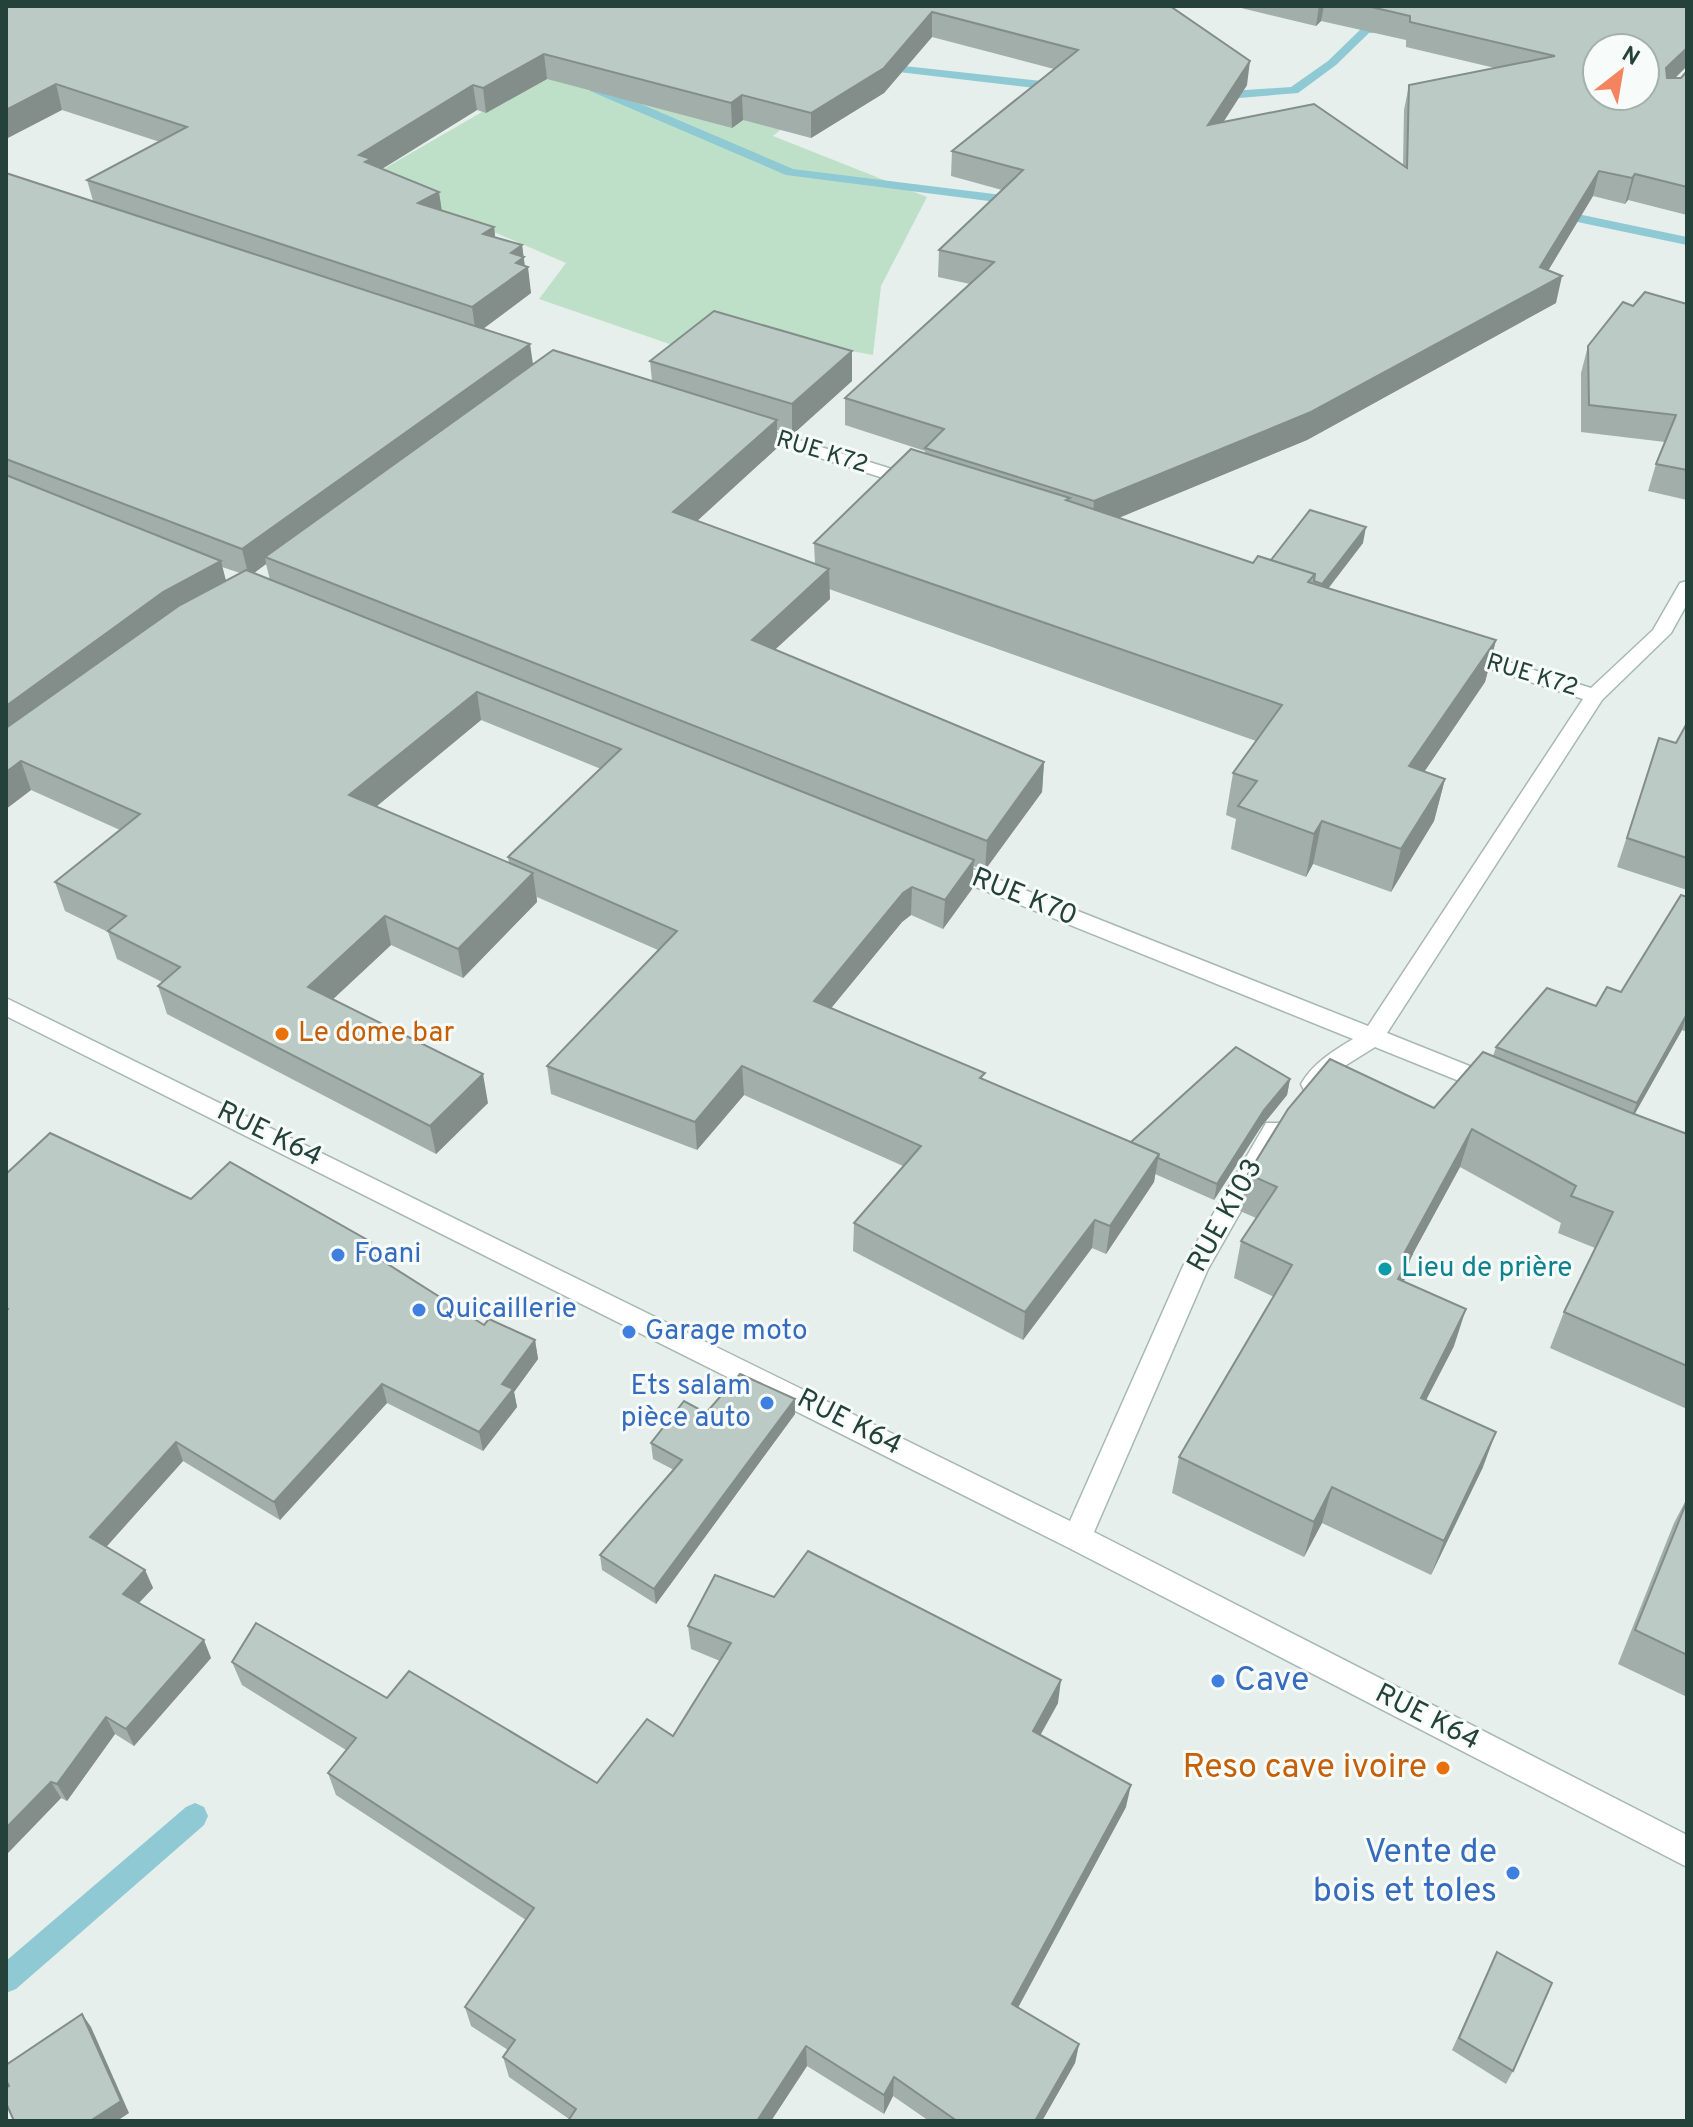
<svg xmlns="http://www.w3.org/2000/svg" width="1693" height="2127" font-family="Overpass,sans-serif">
<rect width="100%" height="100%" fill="#e6efeb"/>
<polygon fill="#bfe0c8" points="665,6 845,76 773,136 927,197 881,286 873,355 714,326 681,348 539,299 566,263 368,178"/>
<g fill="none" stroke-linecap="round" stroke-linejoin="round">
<g fill="#8ec9d4" fill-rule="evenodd">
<polygon points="1393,26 1397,27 1397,31 1369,33 1336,65 1298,93 1215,100 1209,96 1215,92 1291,87 1328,61 1362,28"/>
<polygon points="877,63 1060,83 1066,87 1060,91 873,69 873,65"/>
<polygon points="594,84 793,169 1019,197 1025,201 1019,205 786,175 590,91 590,85"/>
<polygon points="1554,209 1687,237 1687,245 1549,216 1548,213"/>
<polygon points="195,1803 204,1807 208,1816 204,1825 16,1989 6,1993 6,1961 186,1807"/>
</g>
<defs>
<g id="minor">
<polygon points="747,424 924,479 927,483 918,488 912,487 741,433 741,425"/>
<path d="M1687,581V604L1671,633L1602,700L1387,1033L1502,1079L1505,1085L1502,1091H1484L1375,1047L1343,1067L1322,1090H1304L1301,1084C1313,1063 1333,1051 1353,1039L936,871L933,866L944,859L952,861L1368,1026L1583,699L1453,657L1450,653L1453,649H1467L1591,688L1653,630L1680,583Z"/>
<polygon points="6,998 1070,1521 1183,1266 1266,1123 1284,1123 1287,1130 1208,1269 1094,1532 1687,1835 1687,1867 1067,1547 6,1016"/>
</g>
</defs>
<use href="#minor" stroke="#a8b8b2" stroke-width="3"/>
<use href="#minor" fill="#fff" fill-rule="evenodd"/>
</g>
<g fill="#a1aea9" fill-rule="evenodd">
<path d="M6,6H1170L1247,85L1223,122L1403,165L1404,110L1409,85L1495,68L1406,47V40L1321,21L1316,26L1233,6H1687V68H1685L1675,78H1681L1687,71V215L1628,200L1625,204L1593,196L1548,270L1556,303L1307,440L1118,518L1253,563L1363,543L1328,589L1496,640L1485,682L1424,772L1445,779L1434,821L1391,892L1313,864L1306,877L1231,849L1236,819L1226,815L1233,773L1256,741L829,589L830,599L774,650L1044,762L1042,792L985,870L973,866L972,889L943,929L911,915L902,922L831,1008L984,1080L1131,1142L1290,1079L1287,1095L1261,1127L1214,1200L1155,1174L1154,1182L1106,1254L1092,1248L1023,1340L853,1251L854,1223L903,1166L744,1095L697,1150L551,1094L547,1066L658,950L537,897V902L463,978L391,945L333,999L488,1103L436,1154L167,1014L158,986L162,982L117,959L108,932L65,911L55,882L120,830L31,790L6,809V173L93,201L87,180L160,142L62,110ZM932,37L1054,69L952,151L951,176L1002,190L939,250L938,277L970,284L845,398V425L925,451V453L814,543L815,564L697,521L777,448V430L792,435L852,381L650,361L652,381L533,364L483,329L531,293L525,266L522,245L495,237L494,227L442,211L381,169L477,110L486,113L547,79L732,128L743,120L811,138L884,93ZM266,564L270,580L253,573ZM222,567L240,573L226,581ZM481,720L601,769L508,857L509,863L376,807Z"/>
<polygon points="1687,304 1687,500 1648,491 1656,464 1665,442 1581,432 1581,373 1588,346 1633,306"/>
<polygon points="1687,723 1687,890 1617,867 1659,738 1676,743"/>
<polygon points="1687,897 1687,1032 1682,1030 1634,1114 1687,1134 1687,1409 1550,1348 1564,1312 1595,1248 1558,1233 1561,1223 1460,1167 1411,1257 1404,1282 1454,1346 1426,1400 1483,1467 1431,1575 1322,1523 1304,1557 1172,1493 1179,1457 1274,1297 1234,1278 1241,1241 1256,1218 1240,1211 1248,1174 1434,1108 1493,1056 1496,1047 1596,1006 1621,992"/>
<polygon points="6,1174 191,1199 371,1242 375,1256 484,1325 535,1340 538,1359 514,1392 517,1407 483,1451 387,1403 280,1520 183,1461 106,1547 145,1570 153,1588 139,1603 211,1658 134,1746 115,1734 67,1801 61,1798 6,1855"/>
<polygon points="706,1413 795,1414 656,1604 602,1570 600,1555 674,1470 653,1459 651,1443"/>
<polygon points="1687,1498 1687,1697 1618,1664 1674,1523"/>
<polygon points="688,1626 1058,1703 1040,1735 1126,1807 1018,2008 1079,2044 1075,2063 1042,2121 929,2121 893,2096 884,2114 807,2066 771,2121 568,2121 569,2119 509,2077 503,2057 508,2050 471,2026 465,2007 526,1920 336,1795 328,1773 346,1750 242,1685 232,1662 387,1698 597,1783 673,1736 720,1661 691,1649"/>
<polygon points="1497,1952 1513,2071 1506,2084 1452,2050"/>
</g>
<g fill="#838d89">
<polygon points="1319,6 1324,6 1321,21 1316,26"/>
<polygon points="932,12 932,37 884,93 811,138 811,113"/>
<polygon points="1687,48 1687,60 1685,68 1660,93 1666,68"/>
<polygon points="544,54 547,79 486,113 483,88"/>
<polygon points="1250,61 1247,85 1205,151 1208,125"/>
<polygon points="56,84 62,110 6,139 6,110"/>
<polygon points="473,85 477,110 374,174 359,155"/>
<polygon points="742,95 743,120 732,128 731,103"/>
<polygon points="1599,171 1593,196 1536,291 1562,276 1556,303 1307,440 1092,529 1094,501 1540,267"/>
<polygon points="1635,174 1628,200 1625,204 1632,178"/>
<polygon points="439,192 443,218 418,203"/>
<polygon points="494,227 497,253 483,234"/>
<polygon points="522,245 525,269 528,267 531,293 476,334 472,307 511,253"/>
<polygon points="530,344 534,371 265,557 266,564 249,577 242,549"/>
<polygon points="852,351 852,381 792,435 792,404"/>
<polygon points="777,420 777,448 675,541 673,512"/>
<polygon points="1366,527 1363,543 1319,600 1322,584"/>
<polygon points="221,561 228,589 6,742 6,706 163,592"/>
<polygon points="829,569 830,599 753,670 752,640"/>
<polygon points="1496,640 1485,682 1399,809 1409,766"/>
<polygon points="477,692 481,720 355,824 349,795"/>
<polygon points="21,761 31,790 6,809 6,772"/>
<polygon points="1044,762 1042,792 985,870 987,841"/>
<polygon points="1445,779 1434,821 1391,892 1401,849"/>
<polygon points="1322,821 1313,864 1306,877 1314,834"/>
<polygon points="974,860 972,889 943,929 945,900"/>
<polygon points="533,873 537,902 463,978 458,949"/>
<polygon points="912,887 911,915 902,922 814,1029 814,1001 903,893"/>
<polygon points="385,916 391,945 315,1016 308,987"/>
<polygon points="1687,1014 1682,1030 1628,1126 1637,1103"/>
<polygon points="742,1066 744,1095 697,1150 695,1122"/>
<polygon points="483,1074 488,1103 436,1154 430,1126"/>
<polygon points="1290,1079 1287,1095 1261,1127 1214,1200 1217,1184 1264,1110"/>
<polygon points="1472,1129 1460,1167 1411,1257 1401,1291 1388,1316 1405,1252"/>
<polygon points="1159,1154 1154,1182 1106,1254 1110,1226"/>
<polygon points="1095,1220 1092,1248 1023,1340 1025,1312"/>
<polygon points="371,1242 376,1261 364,1249"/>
<polygon points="1466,1309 1454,1346 1409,1433 1421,1398"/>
<polygon points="535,1340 538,1359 514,1392 517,1407 483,1451 479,1432 502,1384"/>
<polygon points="382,1384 387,1403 280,1520 274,1502"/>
<polygon points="795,1399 795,1414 656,1604 654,1589"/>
<polygon points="1496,1432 1483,1467 1431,1575 1444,1541"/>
<polygon points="176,1442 183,1461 99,1555 90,1537"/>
<polygon points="1332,1487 1322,1523 1304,1557 1314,1522"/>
<polygon points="145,1570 153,1588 131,1611 123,1594"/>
<polygon points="204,1640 211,1658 134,1746 126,1729"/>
<polygon points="1061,1680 1058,1703 1030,1754 1033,1731"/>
<polygon points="106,1717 115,1734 67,1801 57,1784"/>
<polygon points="51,1782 61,1798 6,1855 6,1828"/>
<polygon points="1131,1785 1126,1807 1009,2024 1012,2004"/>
<polygon points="82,2014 91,2027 129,2113 117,2121 90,2121"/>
<polygon points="1079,2044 1075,2063 1042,2121 1035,2121"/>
<polygon points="806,2046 807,2066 771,2121 757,2121"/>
<polygon points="894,2077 893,2096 884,2114 884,2095"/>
</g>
<g fill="#bbcac4" stroke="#838d89" stroke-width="2" fill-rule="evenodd">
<path d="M6,6H1170L1250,61L1208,125L1314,104L1407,168L1409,85L1555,56L1410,22V16L1367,6H1687V48L1666,68L1667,78H1681L1687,71V187L1635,174L1632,178L1599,171L1540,267L1562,276L1311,412L1094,501L925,448L944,429L845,398L994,262L939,250L1023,170L952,151L1078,50L932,12L884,68L811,113L742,95L731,103L544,54L483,88L473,85L359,155L371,159L365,162L439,192L418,203L494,227L483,234L522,245L511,253L524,257L516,263L528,267L472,307L87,180L187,127L56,84L6,110ZM1597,48H1645V96H1597Z"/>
<polygon points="6,173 530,344 242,549 6,459"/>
<polygon points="1645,292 1687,304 1687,470 1656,464 1676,415 1589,405 1588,346 1623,302 1633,306"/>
<polygon points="714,311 852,351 792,404 650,361"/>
<polygon points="553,350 777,420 673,512 829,569 752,640 1044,762 987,841 265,557"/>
<polygon points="911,449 1070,498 1066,500 1253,563 1258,556 1315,574 1308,582 1496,640 1409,766 1445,779 1401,849 1322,821 1314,834 1238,806 1257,781 1233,773 1282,705 814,543"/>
<polygon points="6,475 221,561 163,592 6,706"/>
<polygon points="1310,510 1366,527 1322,584 1314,581 1315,574 1271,560"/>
<polygon points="246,570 974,860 945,900 912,887 903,893 814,1001 985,1073 980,1078 1159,1154 1110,1226 1095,1220 1025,1312 854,1223 921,1146 742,1066 695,1122 547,1066 677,931 508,857 621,749 477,692 349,795 533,873 458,949 385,916 308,987 483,1074 430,1126 158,986 180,967 108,931 126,916 55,882 140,814 21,761 6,772 6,728 180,605"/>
<polygon points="1687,723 1687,858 1627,838 1659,738 1676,743"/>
<polygon points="1681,895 1687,897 1687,1014 1637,1103 1496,1047 1547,988 1596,1006 1607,987 1621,992"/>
<polygon points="1236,1047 1290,1079 1264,1110 1217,1184 1158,1158 1159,1154 1131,1142"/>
<polygon points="1483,1052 1629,1112 1687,1134 1687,1366 1564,1312 1613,1212 1571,1196 1576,1186 1472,1129 1405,1252 1412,1254 1398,1279 1466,1309 1421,1398 1496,1432 1444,1541 1332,1487 1314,1522 1179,1457 1292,1265 1241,1241 1277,1187 1248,1174 1288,1109 1330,1059 1434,1108"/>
<polygon points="50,1133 191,1199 230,1162 371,1242 364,1249 484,1325 489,1319 535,1340 502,1384 513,1389 479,1432 382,1384 274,1502 176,1442 90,1537 145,1570 123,1594 204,1640 126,1729 106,1717 57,1784 51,1782 6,1828 6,1311 8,1309 6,1308 6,1174"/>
<polygon points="740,1374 795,1399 654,1589 600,1555 682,1460 651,1443 684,1401 706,1413"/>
<polygon points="1687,1501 1687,1655 1635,1630"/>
<polygon points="808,1551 1061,1680 1033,1731 1131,1785 1012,2004 1079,2044 1035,2121 957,2121 894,2077 884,2095 806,2046 757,2121 568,2121 576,2109 503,2057 515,2040 465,2007 534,1908 328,1773 356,1738 232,1662 256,1623 387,1698 409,1671 597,1783 647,1719 673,1736 731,1643 688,1626 715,1575 774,1597"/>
<polygon points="1497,1952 1552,1983 1513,2071 1459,2038"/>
<polygon points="82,2014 121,2101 90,2121 14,2121 6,2103 6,2088 9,2086 6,2080 6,2065"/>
</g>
<g fill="#e8710a" stroke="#f7fbf9" stroke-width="3">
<circle cx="282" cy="1034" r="8"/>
<circle cx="1443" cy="1768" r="8"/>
</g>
<g fill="#3f7fe0" stroke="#f7fbf9" stroke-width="3">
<circle cx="338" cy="1255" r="8"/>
<circle cx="419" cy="1310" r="8"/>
<circle cx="629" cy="1332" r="8"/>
<circle cx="767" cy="1403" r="8"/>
<circle cx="1218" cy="1681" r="8"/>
<circle cx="1513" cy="1873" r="8"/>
</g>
<circle fill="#0f9aa8" stroke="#f7fbf9" stroke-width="3" cx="1385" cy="1269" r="8"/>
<g text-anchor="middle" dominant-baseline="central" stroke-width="6" stroke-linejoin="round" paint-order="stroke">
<g font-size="24" fill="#24423a" stroke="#f7fbf9">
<text transform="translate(822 453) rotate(17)">RUE K72</text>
<text transform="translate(1532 676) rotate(17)">RUE K72</text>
</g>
<g font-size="28" fill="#24423a" stroke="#f7fbf9">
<text transform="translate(1024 898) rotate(22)">RUE K70</text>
<text transform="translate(269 1135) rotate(26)">RUE K64</text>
<text transform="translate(1226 1216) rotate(-61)">RUE K103</text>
<text transform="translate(849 1423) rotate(27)">RUE K64</text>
<text transform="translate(1427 1718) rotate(27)">RUE K64</text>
</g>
<g font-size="28" fill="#c56008" stroke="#f7fbf9" text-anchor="start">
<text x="298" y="1034">Le dome bar</text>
</g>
<g font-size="28" fill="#366cbe" stroke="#f7fbf9" text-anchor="start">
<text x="354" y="1255">Foani</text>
<text x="435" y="1310">Quicaillerie</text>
<text x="645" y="1332">Garage moto</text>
<text x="751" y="1387" text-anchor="end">Ets salam<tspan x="751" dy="32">pièce auto</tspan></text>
</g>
<g font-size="28" fill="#0d838f" stroke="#f7fbf9" text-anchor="start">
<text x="1401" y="1269">Lieu de prière</text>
</g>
<g font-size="34" fill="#366cbe" stroke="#f7fbf9" text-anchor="start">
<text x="1234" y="1681">Cave</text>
<text x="1497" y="1853" text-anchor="end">Vente de<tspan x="1497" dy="39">bois et toles</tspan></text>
</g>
<g font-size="34" fill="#c56008" stroke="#f7fbf9" text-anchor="end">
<text x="1427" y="1768">Reso cave ivoire</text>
</g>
</g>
<rect width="1693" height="2127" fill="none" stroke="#24423a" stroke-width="16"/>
<g transform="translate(1621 72) rotate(31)"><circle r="38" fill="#f7fbf9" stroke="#a3b1ad" stroke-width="2"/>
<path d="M0-6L14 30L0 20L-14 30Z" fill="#f4845f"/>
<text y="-12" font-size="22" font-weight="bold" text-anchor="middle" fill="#24423a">N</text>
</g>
</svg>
